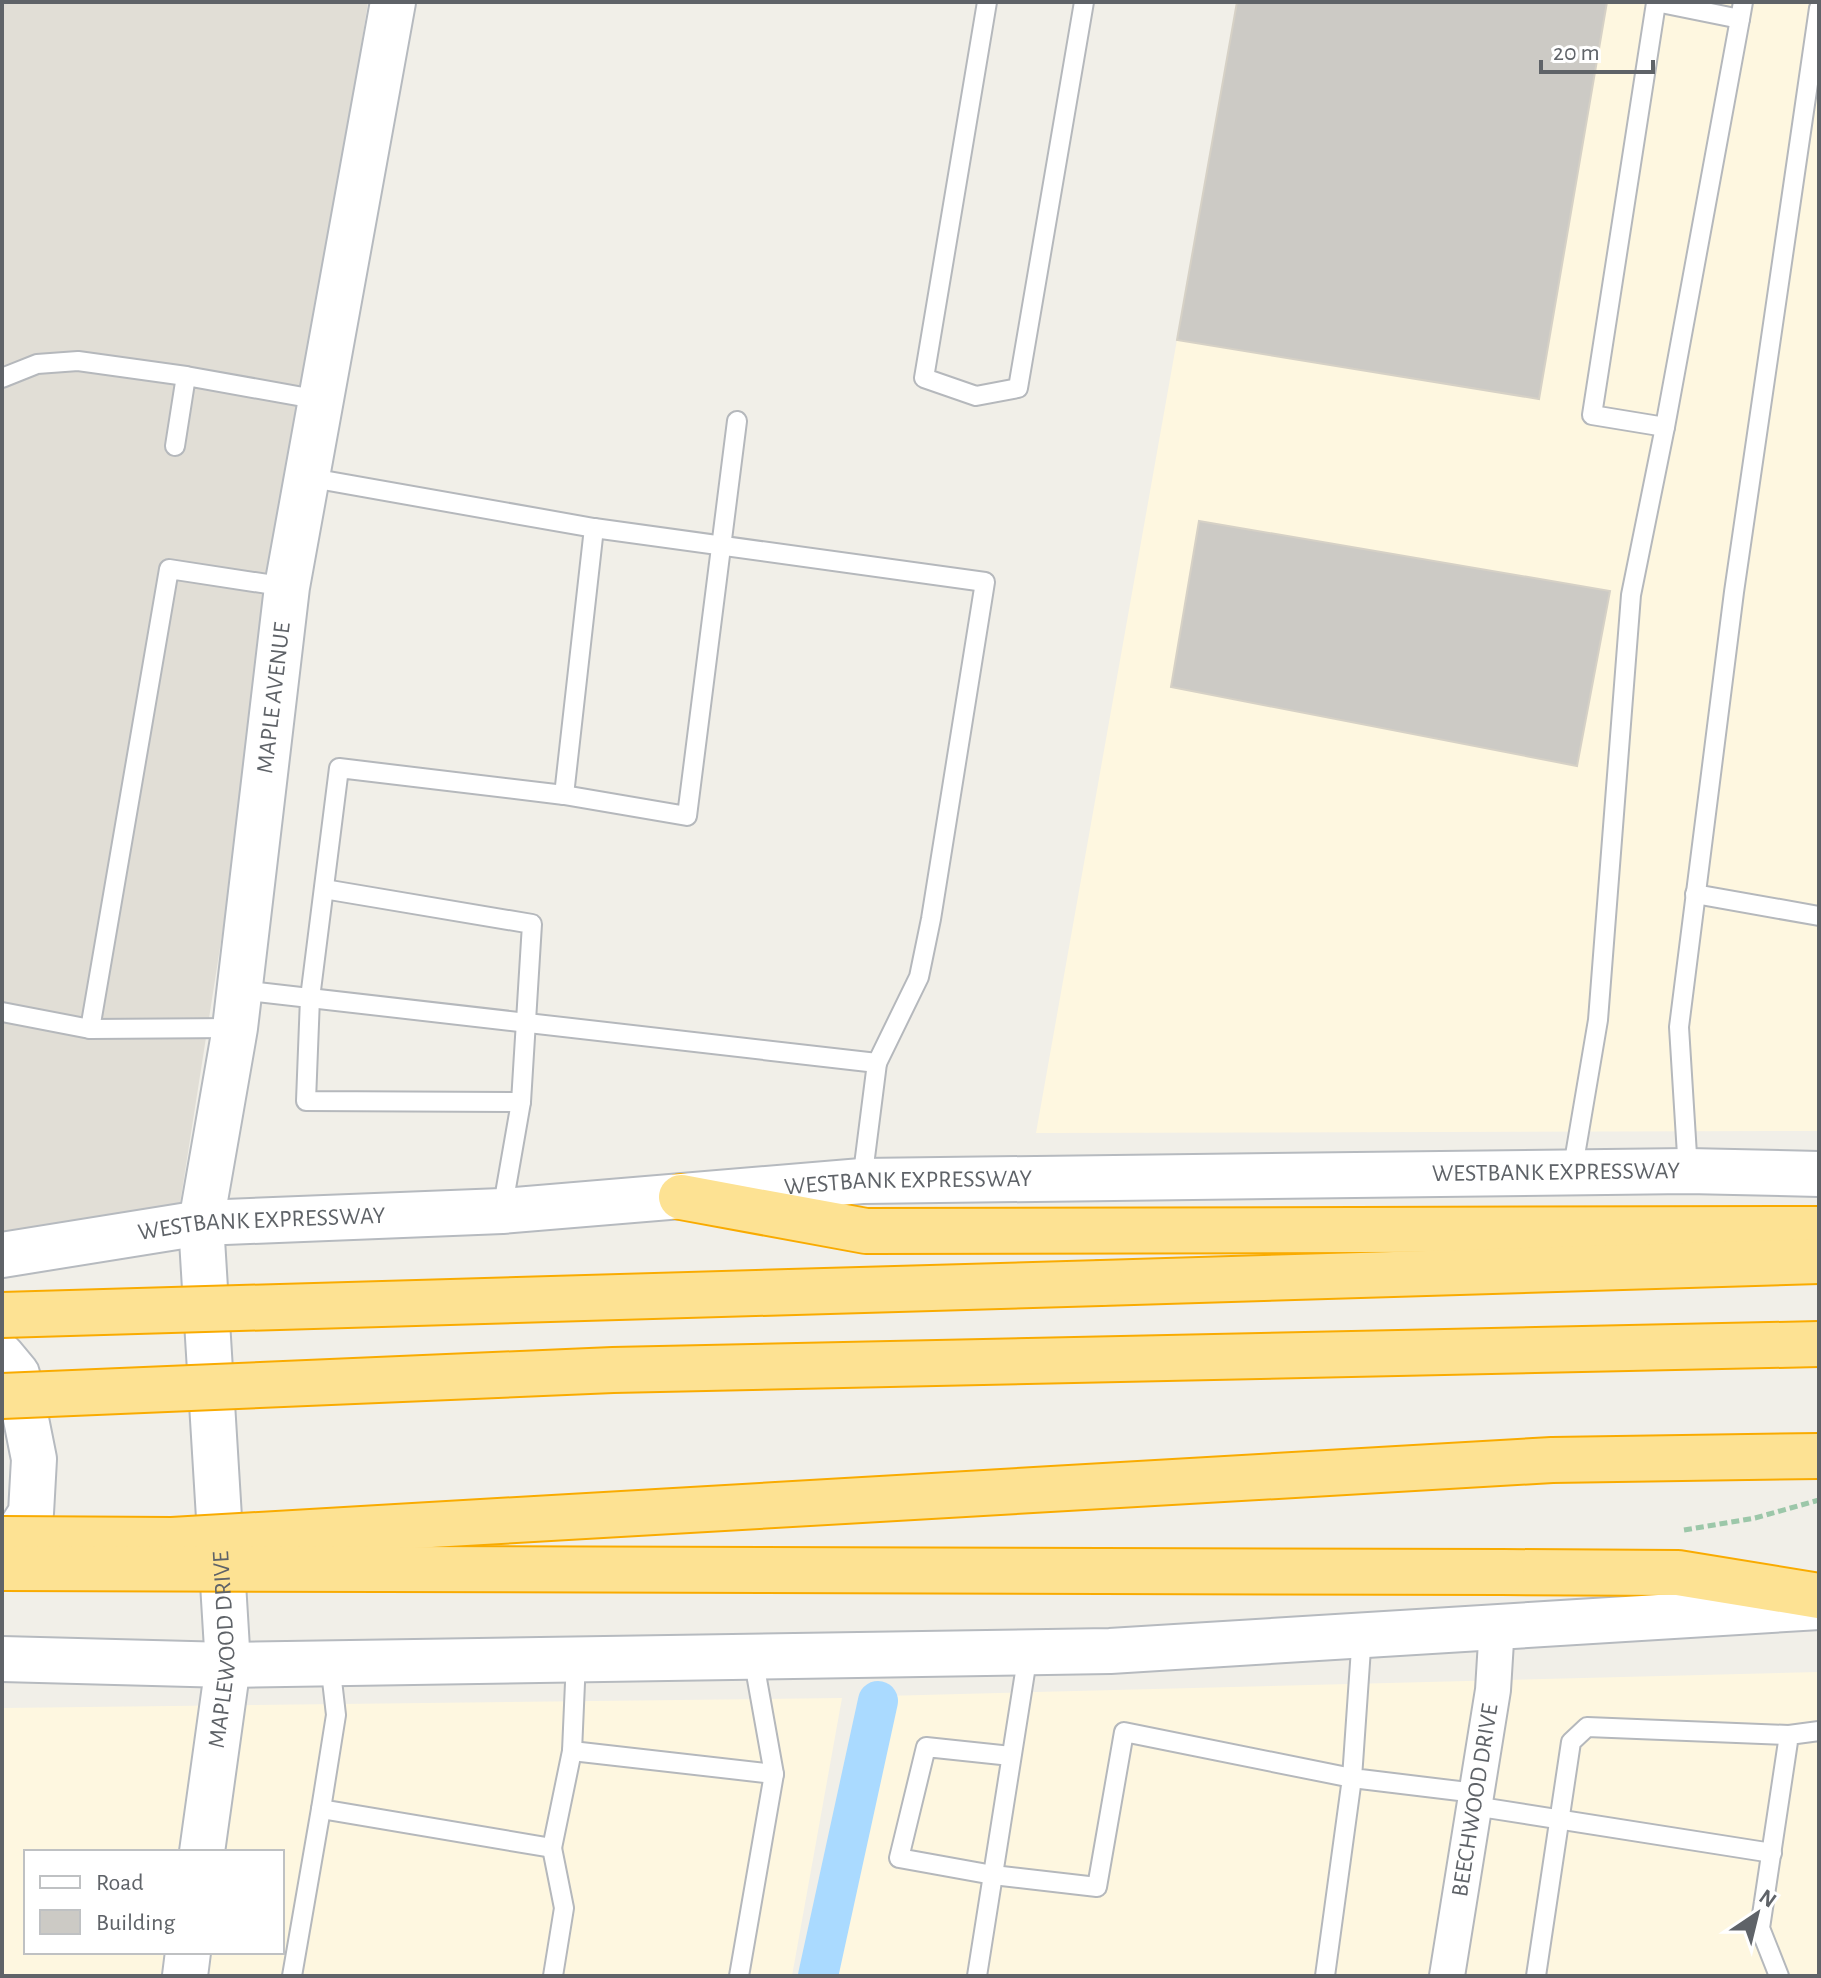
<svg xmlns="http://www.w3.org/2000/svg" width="1821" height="1978" font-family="'Alegreya Sans',sans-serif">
<rect width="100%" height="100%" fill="#f1efe8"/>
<g fill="#fef7e0" fill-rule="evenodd">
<polygon points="1237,2 1819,2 1819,1131 1036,1133"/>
<polygon points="1819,1672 1819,1976 826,1976 846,1853 884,1696"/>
<path d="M842,1698L792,1976H2V1708ZM26,1852H282V1952H26Z"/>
</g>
<polygon fill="#e1ded6" points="2,2 368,2 174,1242 2,1241"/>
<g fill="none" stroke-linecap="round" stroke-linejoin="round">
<polyline stroke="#aadaff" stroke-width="40" points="818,1976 878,1701"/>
</g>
<g fill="#cccac5" stroke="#d6d1c6" stroke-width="2">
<polygon points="1237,2 1607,2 1539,399 1177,340"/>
<polygon points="1199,521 1610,591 1577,766 1171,687"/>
</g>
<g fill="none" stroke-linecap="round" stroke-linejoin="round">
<defs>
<g id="lane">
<polyline points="987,2 924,378 976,396 1018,388 1084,2"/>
<polyline points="1656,2 1740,19 1743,2"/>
<polyline points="2,378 37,364 78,361 186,376"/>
<polyline points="1665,427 1740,19"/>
<polyline points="175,446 186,376 320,400"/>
<polyline points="306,477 594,528 985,582 931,919 919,977 877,1063"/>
<polyline points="564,795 687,816 737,421"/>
<polyline points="324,889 532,924 521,1102 502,1211"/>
<polyline points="1695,894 1819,916"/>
<polyline points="240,990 877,1063 862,1181"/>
<polyline points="2,1012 90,1029 235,1028"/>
<polyline points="90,1029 169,569 287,587"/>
<polyline points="521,1102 306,1101 310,998 339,768 564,795 594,528"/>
<polyline points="1688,1171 1679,1027 1734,592 1819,8"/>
<polyline points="1572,1173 1598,1020 1631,595 1665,427 1592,415 1656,3"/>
<polyline points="1362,1634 1352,1778 1476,1793"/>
<polyline points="330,1663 336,1715 321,1809 552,1848 572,1751 576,1660"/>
<polyline points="572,1751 774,1774"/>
<polyline points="1011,1756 926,1747 899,1858 993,1875 1097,1887 1124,1732 1352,1778 1325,1976"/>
<polyline points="1474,1806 1772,1853"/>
<polyline points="552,1848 564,1908 553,1976"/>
<polyline points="292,1976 321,1809"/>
<polyline points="739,1976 774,1774 753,1657"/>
<polyline points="977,1976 1028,1653"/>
<polyline points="1536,1976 1571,1742 1587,1727 1789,1735"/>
<polyline points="1779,1976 1760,1928 1789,1735 1819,1731"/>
</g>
<g id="street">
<path id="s1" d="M1447,1976L1493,1690L1497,1625"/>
</g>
<g id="secondary">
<path id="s2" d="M2,1255L201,1223L502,1211L862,1181L1688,1171L1819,1174"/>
<polyline points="2,1356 17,1374 34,1459 31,1513 2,1558"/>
<polyline points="2,1659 228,1665 1110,1651 1819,1607"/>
<path id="s3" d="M202,1852L228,1665L201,1223L235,1028L287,587L393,2"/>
<polyline points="185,1976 188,1952"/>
</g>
<g id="highway">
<polyline points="681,1197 866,1231 1819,1229"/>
<polyline points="1101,1283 1819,1261"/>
<polyline points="1502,1572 1678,1573 1819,1596"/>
</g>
</defs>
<use href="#lane" stroke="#b5b8bc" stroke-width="22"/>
<use href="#street" stroke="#b5b8bc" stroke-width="38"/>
<use href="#secondary" stroke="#b6babf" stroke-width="48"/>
<use href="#highway" stroke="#f9ab00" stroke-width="48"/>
<polyline stroke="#9cc7a9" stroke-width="5" stroke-dasharray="8 4" stroke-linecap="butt" points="1684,1530 1755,1518 1819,1500"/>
<use href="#lane" stroke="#fff" stroke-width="18"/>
<use href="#street" stroke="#fff" stroke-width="34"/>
<use href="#secondary" stroke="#fff" stroke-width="44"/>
<use href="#highway" stroke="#fde293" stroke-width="44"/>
<defs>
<g id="highway-bridge">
<polyline points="2,1315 1101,1283"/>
<polyline points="2,1396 613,1370 1819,1344"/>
<polyline points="2,1539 172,1540 1552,1460 1819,1456"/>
<polyline points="2,1568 1502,1572"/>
</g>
</defs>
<use href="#highway-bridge" stroke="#f9ab00" stroke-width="48" stroke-linecap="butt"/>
<use href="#highway-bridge" stroke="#fde293" stroke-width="44"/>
</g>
<g text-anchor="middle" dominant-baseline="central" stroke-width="6" stroke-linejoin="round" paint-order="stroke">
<g font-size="24" fill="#5f6368" stroke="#fff">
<text stroke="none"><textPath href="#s3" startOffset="1162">MAPLE AVENUE</textPath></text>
<text stroke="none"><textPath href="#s2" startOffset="1558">WESTBANK EXPRESSWAY</textPath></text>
<text stroke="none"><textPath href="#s2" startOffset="910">WESTBANK EXPRESSWAY</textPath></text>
<text stroke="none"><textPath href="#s2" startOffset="262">WESTBANK EXPRESSWAY</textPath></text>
<text stroke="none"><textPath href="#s3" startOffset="204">MAPLEWOOD DRIVE</textPath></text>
<text stroke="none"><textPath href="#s1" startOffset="178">BEECHWOOD DRIVE</textPath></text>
</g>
</g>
<rect width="1821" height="1978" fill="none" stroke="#5f6368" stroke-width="8"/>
<rect x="24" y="1850" width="260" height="104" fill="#ffffff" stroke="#bfc1c3" stroke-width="2"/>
<rect x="40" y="1876" width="40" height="12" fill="#ffffff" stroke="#bfc1c3" stroke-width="2"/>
<text x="96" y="1890" font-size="24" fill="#5f6368">Road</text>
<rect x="40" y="1910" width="40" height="24" fill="#cccac5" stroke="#bfc1c3" stroke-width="2"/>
<text x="96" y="1930" font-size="24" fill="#5f6368">Building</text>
<g transform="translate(1757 1914) rotate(35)" stroke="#ffffff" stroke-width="6" paint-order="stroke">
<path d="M0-6L14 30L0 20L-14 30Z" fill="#5f6368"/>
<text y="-12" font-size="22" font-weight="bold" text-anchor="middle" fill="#5f6368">N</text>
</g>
<path d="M1541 60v12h112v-12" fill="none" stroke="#5f6368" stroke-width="4"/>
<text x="1553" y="60" font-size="24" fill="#5f6368" stroke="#ffffff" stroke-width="6" paint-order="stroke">20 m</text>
</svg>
